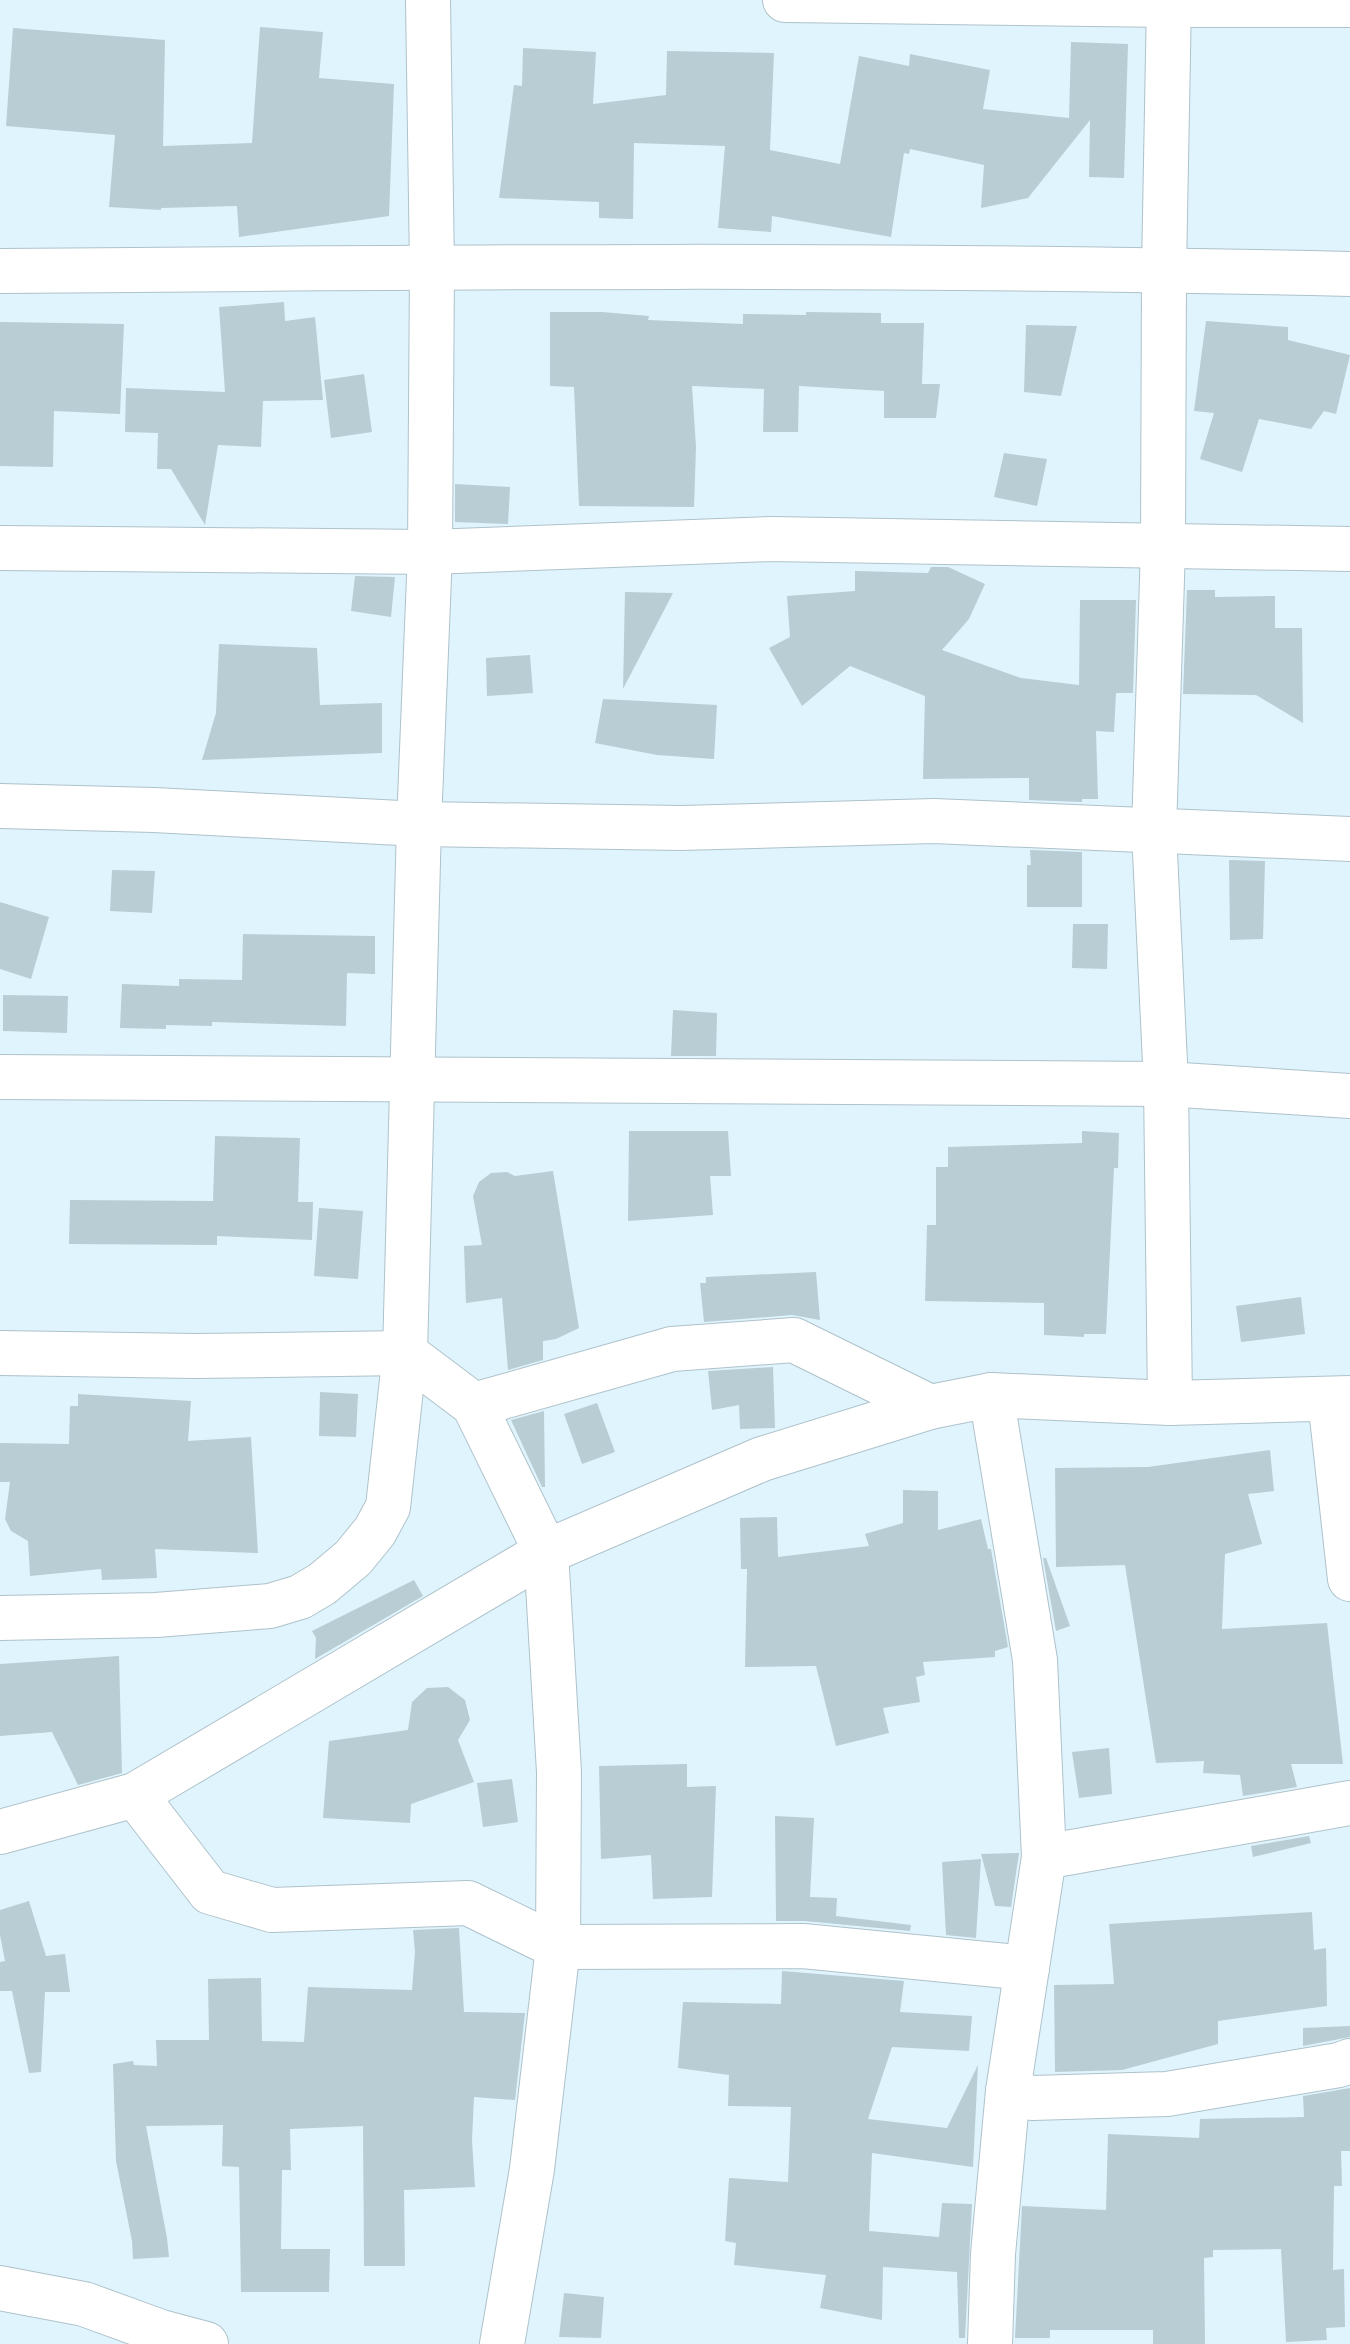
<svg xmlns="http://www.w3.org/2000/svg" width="1350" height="2344" font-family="'Titillium Web',sans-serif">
<rect width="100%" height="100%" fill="#e0f4fe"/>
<g fill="#b9cdd5">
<polygon points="260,27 323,32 319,78 394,84 389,216 239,237 237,206 161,208 161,210 109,207 115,135 6,126 13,28 165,40 163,146 252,143"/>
<polygon points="1071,42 1128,44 1124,178 1089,177 1090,120 1028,198 981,208 984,165 910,149 909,154 904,153 891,237 772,216 771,232 718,228 725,146 634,143 633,219 599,218 599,202 499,198 514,85 522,86 523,48 596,52 593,104 666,95 667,51 774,53 770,150 840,164 859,56 909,66 910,54 990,70 983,109 1069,118"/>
<polygon points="284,302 285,321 315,317 323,400 263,401 261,447 218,445 205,525 171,469 157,469 158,433 125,432 126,388 225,392 219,307"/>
<polygon points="550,312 602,312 649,316 648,320 743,324 743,314 806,315 806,312 881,313 881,323 924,323 922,384 940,384 936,418 884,418 884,391 799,386 798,432 763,432 764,389 692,386 696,447 694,507 579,506 574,387 550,386"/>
<polygon points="1206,321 1288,327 1288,340 1350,355 1336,414 1324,411 1311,429 1259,419 1242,472 1200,459 1214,413 1194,411"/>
<polygon points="0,322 124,324 120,414 54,411 53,467 0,466"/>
<polygon points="1026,325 1077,326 1061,396 1024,392"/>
<polygon points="364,374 372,432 331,438 324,380"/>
<polygon points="1004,453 1047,459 1037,506 994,497"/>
<polygon points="455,484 510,487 508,524 455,522"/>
<polygon points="931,567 948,567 985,584 969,619 942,650 1021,678 1079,685 1080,600 1136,600 1133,693 1116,693 1114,732 1096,731 1098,799 1082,799 1082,802 1029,800 1029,778 923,779 925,696 850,666 802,706 769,648 790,637 787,596 855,591 855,571 928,573"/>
<polygon points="355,576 395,577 391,617 351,611"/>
<polygon points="1187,590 1215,590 1215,597 1275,596 1275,628 1302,628 1303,723 1256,695 1183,694"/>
<polygon points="625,592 673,593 623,689"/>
<polygon points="219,644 317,648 320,705 382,703 382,753 202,760 216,713"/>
<polygon points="530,655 533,693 487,696 486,658"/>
<polygon points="603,699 717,705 714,759 657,755 595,743"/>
<polygon points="1030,850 1082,852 1082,907 1027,907 1027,865 1031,865"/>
<polygon points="1229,860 1265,861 1263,939 1230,940"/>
<polygon points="112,870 155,871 152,913 110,911"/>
<polygon points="0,902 49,917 31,979 0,969"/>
<polygon points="1073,924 1108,924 1107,969 1072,968"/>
<polygon points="243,934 375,936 375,974 347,973 346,1026 212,1022 212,1026 166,1025 166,1029 120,1028 122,984 179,986 179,979 242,980"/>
<polygon points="3,995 68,996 67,1033 3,1031"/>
<polygon points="673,1010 717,1013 716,1056 671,1056"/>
<polygon points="629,1131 728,1131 731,1176 710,1176 713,1215 628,1221"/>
<polygon points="1082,1131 1119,1133 1118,1168 1114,1168 1106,1334 1084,1334 1084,1337 1044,1335 1044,1303 925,1301 927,1225 936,1225 936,1167 948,1167 948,1147 1082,1143"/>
<polygon points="215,1136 300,1138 298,1202 313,1202 312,1240 217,1236 217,1245 69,1244 70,1200 213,1201"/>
<polygon points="553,1171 579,1328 556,1339 543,1341 543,1360 508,1370 502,1298 466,1303 464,1246 482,1245 473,1196 479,1182 491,1173 507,1172 515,1176"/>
<polygon points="319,1208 363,1211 358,1279 314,1276"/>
<polygon points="816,1272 820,1320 792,1315 704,1322 700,1283 706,1283 706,1277"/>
<polygon points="1301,1297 1305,1334 1241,1342 1236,1306"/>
<polygon points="773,1367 775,1428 740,1429 739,1405 712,1410 708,1371"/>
<polygon points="320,1392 358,1394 356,1437 319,1436"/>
<polygon points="78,1394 191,1401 188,1441 251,1437 258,1553 155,1549 157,1578 102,1580 101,1569 30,1576 28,1541 11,1531 5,1519 10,1482 0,1482 0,1443 69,1444 70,1406 78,1406"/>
<polygon points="597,1403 615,1452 582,1464 564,1414"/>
<polygon points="544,1411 545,1487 542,1487 511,1420"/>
<polygon points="1270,1450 1274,1491 1248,1494 1262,1544 1225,1554 1222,1629 1327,1623 1343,1764 1291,1764 1297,1787 1243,1796 1240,1775 1203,1773 1204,1761 1156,1763 1125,1565 1056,1567 1055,1468 1148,1467"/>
<polygon points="903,1490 938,1491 938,1530 981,1519 988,1549 991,1549 1008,1647 995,1651 995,1657 923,1662 925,1675 916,1677 920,1702 883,1708 889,1733 836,1746 816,1666 745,1667 747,1569 741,1569 740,1518 777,1517 778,1557 869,1546 865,1534 903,1523"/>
<polygon points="1043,1558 1046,1558 1070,1626 1056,1631"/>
<polygon points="414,1580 423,1596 315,1659 316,1638 312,1631"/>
<polygon points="119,1656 122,1773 78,1785 52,1732 0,1736 0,1664"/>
<polygon points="448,1687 465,1700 470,1720 458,1740 474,1782 411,1804 410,1823 323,1818 329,1741 408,1730 412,1702 427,1688"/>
<polygon points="1109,1748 1112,1794 1079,1798 1072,1752"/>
<polygon points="687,1764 687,1787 716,1786 712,1897 653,1899 651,1855 601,1859 599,1766"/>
<polygon points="512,1779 518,1822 483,1827 477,1783"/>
<polygon points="775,1816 814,1818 810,1897 837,1898 836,1916 911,1925 910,1931 805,1921 776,1921"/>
<polygon points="1309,1836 1311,1843 1253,1857 1251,1846"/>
<polygon points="1019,1853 1011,1907 995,1906 981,1854"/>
<polygon points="981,1859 976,1938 946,1935 942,1862"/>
<polygon points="29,1901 46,1956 65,1954 70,1992 45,1992 41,2072 29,2073 12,1991 0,1991 0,1962 5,1961 0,1935 0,1910"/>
<polygon points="1312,1912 1314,1950 1326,1948 1327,2006 1218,2021 1218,2044 1122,2070 1055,2072 1054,1985 1114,1984 1109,1924"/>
<polygon points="459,1928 464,2012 525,2013 515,2100 474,2097 472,2141 475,2187 404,2190 405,2266 364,2266 363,2126 290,2129 291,2170 282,2170 281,2249 330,2249 329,2292 241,2292 239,2167 222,2166 223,2125 146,2126 167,2238 169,2257 133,2259 132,2241 116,2161 113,2064 133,2061 134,2065 157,2066 156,2040 209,2040 208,1979 261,1978 262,2041 304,2042 308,1987 412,1990 415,1952 413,1930"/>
<polygon points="782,1971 904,1981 900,2012 972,2016 969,2051 892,2047 868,2119 947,2128 978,2065 973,2167 872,2153 869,2231 939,2237 942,2203 972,2204 965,2338 959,2338 957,2272 883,2267 882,2320 820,2308 826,2275 734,2265 736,2243 725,2241 729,2178 788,2182 791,2107 728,2106 729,2075 678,2068 683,2002 781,2004"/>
<polygon points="1350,2026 1350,2037 1303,2046 1303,2028"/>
<polygon points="1350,2088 1350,2151 1341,2151 1342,2186 1334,2186 1333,2270 1344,2269 1345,2327 1326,2328 1327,2340 1286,2342 1281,2249 1213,2250 1213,2257 1204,2258 1205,2344 1153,2344 1153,2330 1050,2330 1050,2338 1015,2338 1022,2206 1106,2210 1108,2134 1199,2138 1200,2119 1304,2117 1303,2096"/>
<polygon points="564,2293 604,2297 601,2338 559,2337"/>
</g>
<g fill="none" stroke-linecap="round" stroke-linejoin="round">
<defs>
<g id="minor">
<polyline points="785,0 1169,5 1350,5"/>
<polyline points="1169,0 1164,270 1163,547 1154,831 1166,1084 1170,1403"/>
<path d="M0,271C450,267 900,263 1350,274"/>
<polyline points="0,548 430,552 771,539 1350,549"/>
<polyline points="0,806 154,810 419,824 681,828 934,821 1350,839"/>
<polyline points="0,1077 1166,1084 1350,1096"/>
<polyline points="0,1353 195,1356 405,1353 474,1405 672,1349 794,1340 930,1407"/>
<polyline points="1330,1399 1350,1579"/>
<polyline points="474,1405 546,1552 559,1772 558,1947 532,2169 502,2344"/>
<polyline points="0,1618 156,1615 270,1606 300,1597 322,1584 353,1558 375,1531 388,1507 405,1353 419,824 430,552 432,267 428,0"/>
<polyline points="135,1795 210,1892 272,1910 468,1903 558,1947 803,1946 1027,1968"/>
<polyline points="0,1832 135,1795 546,1552 762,1459 930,1407 991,1395 1170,1403 1350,1398"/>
<polyline points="1044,1857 1350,1803"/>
<polyline points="1008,2091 1032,2098 1167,2094 1339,2065 1350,2061"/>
<polyline points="0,2288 84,2304 161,2332 206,2344"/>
<polyline points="990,2344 993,2254 1008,2091 1044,1857 1035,1660 991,1395"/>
</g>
</defs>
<use href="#minor" stroke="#aec2ca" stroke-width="46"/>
<use href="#minor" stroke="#fff" stroke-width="44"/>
</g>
</svg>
